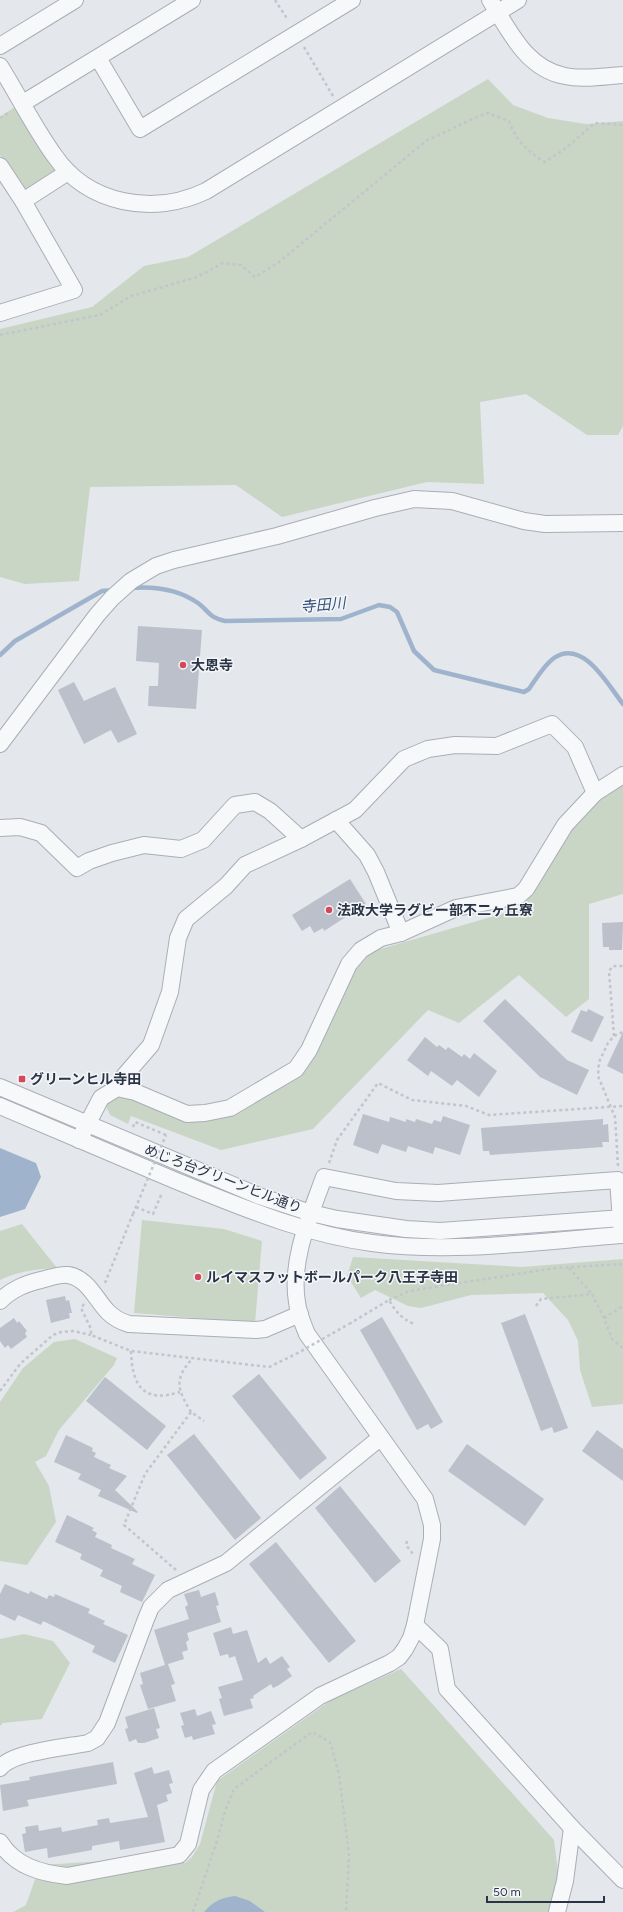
<svg xmlns="http://www.w3.org/2000/svg" width="623" height="1912" font-family="Figtree,'Noto Sans JP',sans-serif">
<rect width="100%" height="100%" fill="#e4e7ec"/>
<g fill="#c9d6c5">
<polygon points="488,79 513,105 548,118 586,124 623,121 623,426 618,435 587,435 526,394 480,402 484,484 427,482 282,517 236,485 90,487 79,581 25,584 0,577 0,329 92,307 144,266 188,257"/>
<polygon points="16,106 58,172 22,192 0,155 0,117"/>
<polygon points="623,781 623,894 589,904 589,999 566,1017 519,975 459,1023 428,1010 313,1129 221,1150 131,1116 128,1124 110,1115 105,1104 119,1097 131,1099 175,1118 195,1122 206,1121 233,1113 304,1069 356,967 364,957 377,950 512,911 525,904 564,835 594,800"/>
<polygon points="142,1220 224,1229 262,1241 255,1323 134,1313"/>
<path d="M22,1224L57,1268C37,1269 19,1271 0,1280V1231Z"/>
<polygon points="353,1257 522,1267 623,1259 623,1404 592,1407 580,1370 578,1341 568,1320 543,1293 471,1295 421,1308 408,1306 375,1290 361,1298 347,1276"/>
<polygon points="75,1339 117,1358 114,1365 59,1430 46,1456 35,1462 49,1486 56,1522 27,1565 0,1561 0,1402 23,1368 54,1342"/>
<polygon points="24,1634 53,1641 70,1663 42,1719 3,1723 0,1726 0,1639"/>
<polygon points="401,1669 554,1840 558,1872 554,1912 13,1912 26,1905 40,1865 120,1860 185,1863 192,1857 200,1844 217,1781 331,1700"/>
</g>
<g fill="#9fb4cc">
<polygon points="0,1148 36,1163 41,1177 25,1209 0,1217"/>
<path d="M235,1896L250,1901L265,1912H204C213,1901 221,1898 235,1896Z"/>
</g>
<g fill="none" stroke-linecap="round" stroke-linejoin="round">
<g stroke="#9fb4cc" stroke-width="4.5">
<path d="M130,588C154,586 178,589 198,603C210,612 208,617 225,621L341,619L379,605L390,607L397,612L414,651L434,670L524,692L529,689C536,679 544,665 554,658C583,638 608,685 623,704"/>
<polyline points="0,655 15,641 102,591 115,590"/>
</g>
</g>
<g fill="#bbc0ca">
<polygon points="138,626 202,630 196,709 148,706 149,686 158,686 159,663 136,661"/>
<polygon points="74,682 84,701 115,687 137,734 118,743 111,730 84,744 58,690"/>
<polygon points="350,879 366,904 324,931 323,928 314,933 310,926 302,931 292,915"/>
<polygon points="623,922 622,950 609,950 609,947 603,947 602,923"/>
<polygon points="505,999 567,1060 589,1070 577,1095 540,1077 483,1021"/>
<polygon points="588,1009 604,1017 592,1042 571,1032 581,1010 587,1012"/>
<polygon points="623,1032 623,1074 607,1066"/>
<polygon points="425,1037 437,1047 439,1045 446,1050 448,1047 462,1057 464,1054 470,1059 474,1053 497,1071 479,1097 457,1080 452,1086 431,1071 428,1076 407,1060"/>
<polygon points="363,1114 389,1122 390,1117 406,1122 406,1119 415,1122 416,1119 432,1124 434,1120 441,1122 443,1116 470,1125 460,1155 435,1147 433,1154 408,1146 406,1152 382,1144 378,1154 353,1145"/>
<polygon points="603,1119 603,1125 608,1124 609,1142 602,1142 603,1147 490,1155 489,1151 483,1151 481,1128"/>
<polygon points="65,1296 66,1301 69,1300 72,1313 69,1313 70,1318 51,1323 46,1300"/>
<polygon points="525,1314 568,1428 554,1433 552,1427 541,1431 501,1323"/>
<polygon points="382,1317 443,1422 431,1429 428,1424 417,1430 360,1330"/>
<polygon points="14,1318 17,1323 19,1321 27,1331 25,1333 27,1337 11,1349 8,1345 5,1348 0,1341 0,1328"/>
<polygon points="259,1374 327,1458 300,1480 232,1396"/>
<polygon points="105,1377 166,1426 147,1450 86,1401"/>
<polygon points="597,1430 623,1449 623,1481 582,1451"/>
<polygon points="194,1434 261,1518 235,1540 167,1455"/>
<polygon points="66,1435 93,1448 92,1451 96,1453 94,1457 111,1465 109,1468 127,1476 115,1490 138,1512 137,1513 98,1496 101,1490 78,1479 81,1474 54,1462"/>
<polygon points="467,1444 544,1499 525,1526 448,1471"/>
<polygon points="340,1486 401,1561 375,1583 315,1508"/>
<polygon points="67,1515 94,1528 92,1530 97,1533 95,1537 112,1545 111,1548 135,1559 132,1564 155,1575 142,1602 120,1592 122,1586 100,1576 103,1570 80,1559 82,1554 55,1542"/>
<polygon points="276,1542 356,1641 329,1663 249,1564"/>
<polygon points="5,1584 29,1594 30,1591 47,1599 49,1595 54,1597 55,1594 90,1609 88,1613 105,1621 103,1624 128,1635 115,1663 92,1652 95,1646 43,1621 41,1625 18,1615 15,1621 0,1614 0,1594"/>
<polygon points="199,1590 201,1597 215,1592 219,1605 216,1606 221,1622 187,1633 189,1640 186,1642 188,1650 182,1652 184,1659 168,1664 175,1684 171,1685 176,1701 148,1709 140,1685 143,1684 140,1673 165,1665 154,1630 189,1619 185,1607 188,1605 184,1594"/>
<polygon points="231,1627 233,1634 247,1630 258,1663 266,1657 270,1664 282,1656 290,1667 287,1669 292,1676 279,1685 273,1688 271,1684 253,1696 254,1698 250,1699 253,1708 224,1716 219,1699 222,1698 218,1687 243,1680 235,1656 229,1658 228,1654 220,1656 213,1633"/>
<polygon points="154,1708 160,1728 156,1729 159,1738 144,1743 138,1743 136,1739 129,1742 125,1729 128,1728 125,1717"/>
<polygon points="195,1709 197,1716 211,1711 216,1724 212,1725 215,1734 193,1740 192,1736 185,1738 181,1726 184,1725 180,1713"/>
<polygon points="113,1762 117,1784 27,1800 29,1806 3,1811 0,1785 30,1780 29,1777"/>
<polygon points="152,1767 154,1774 169,1770 173,1783 169,1784 172,1793 166,1795 168,1801 157,1805 165,1842 120,1850 119,1841 92,1846 92,1850 48,1858 47,1848 25,1852 22,1834 26,1833 25,1827 38,1825 39,1831 61,1827 62,1832 98,1825 97,1820 109,1818 110,1823 148,1817 134,1773"/>
</g>
<g fill="none" stroke-linecap="round" stroke-linejoin="round">
<defs>
<g id="minor">
<path d="M490,0C509,30 526,69 565,76C583,80 605,76 623,75"/>
<polyline points="0,46 75,0"/>
<polyline points="98,58 140,129 352,0"/>
<path d="M0,66C18,95 34,127 54,155C88,205 154,216 206,191L518,0"/>
<polyline points="23,103 192,0"/>
<polyline points="0,166 23,201 74,290 0,313"/>
<polyline points="23,201 68,172"/>
<polyline points="0,744 97,615 112,598 131,581 156,566 174,560 277,536 375,508 414,499 452,501 524,521 545,524 623,523"/>
<polyline points="336,820 367,855 376,872 401,933"/>
<polyline points="0,828 20,827 41,833 77,868 89,861 112,853 144,845 181,849 203,840 235,805 255,802 270,811 301,839"/>
<polyline points="0,1087 259,1196 311,1213 337,1219 406,1229 440,1231 623,1218"/>
<polyline points="117,1088 125,1075 151,1045 170,992 178,938 186,919 226,886 245,865 301,839 355,810 404,759 428,749 455,745 497,746 552,724 575,747 595,793"/>
<path d="M0,1106C58,1131 116,1155 174,1180C239,1206 303,1234 372,1243C455,1254 540,1241 623,1235"/>
<polyline points="79,1140 101,1098 117,1088 135,1092 187,1114 205,1113 230,1108 296,1069 309,1050 349,964 361,950 381,938 401,933 456,908 518,896 526,889 565,825 595,793 623,775"/>
<path d="M0,1301C12,1289 25,1284 41,1280C49,1278 59,1274 68,1275C88,1278 96,1300 108,1312C114,1318 122,1322 129,1324L256,1330L265,1329L300,1314"/>
<polyline points="415,1625 440,1649 447,1689 572,1828 623,1880"/>
<path d="M0,1768C12,1752 67,1747 88,1743L97,1738L107,1723L146,1619L151,1607L168,1590L226,1563L380,1438"/>
<path d="M0,1842C15,1866 40,1873 67,1876L179,1855L188,1844L201,1790L214,1771L320,1696L390,1663L399,1657L405,1649L411,1638L415,1625L432,1539V1525L425,1499L307,1334C303,1324 298,1313 297,1302C290,1260 310,1216 324,1177L396,1191L438,1193L618,1180L622,1235"/>
<polyline points="557,1912 565,1881 572,1828"/>
</g>
</defs>
<use href="#minor" stroke="#a9aeb7" stroke-width="18"/>
<g stroke="#c2c5cb" stroke-width="2.5" stroke-dasharray="3 3" stroke-linecap="butt">
<polyline points="275,0 288,20"/>
<polyline points="304,47 333,96"/>
<polyline points="0,118 10,112"/>
<path d="M0,335L100,315L131,296L197,277L223,263L241,265L255,277L279,262L426,141L470,120L487,113L509,121C515,139 528,152 545,162L566,148L595,123L623,125"/>
<polyline points="614,1036 609,971 613,966 623,966"/>
<polyline points="133,1127 135,1122 166,1135"/>
<polyline points="329,1163 337,1140 378,1083 412,1100 466,1106 489,1115 623,1106"/>
<polyline points="618,1166 615,1117 598,1076 599,1062 608,1043 614,1036 623,1032"/>
<polyline points="136,1207 153,1214 162,1193"/>
<polyline points="569,1268 592,1294"/>
<polyline points="105,1283 133,1214"/>
<polyline points="389,1300 409,1291 555,1268 623,1264"/>
<polyline points="84,1304 81,1308 91,1329 91,1335 131,1351 269,1367 296,1354"/>
<polyline points="536,1306 541,1299 592,1294 604,1318 612,1339 623,1348"/>
<polyline points="604,1318 623,1306"/>
<path d="M349,1324L389,1300C396,1312 401,1318 414,1324"/>
<path d="M131,1351C132,1385 143,1404 180,1392"/>
<polyline points="0,1391 20,1364 53,1335 61,1332 73,1331 91,1335"/>
<path d="M191,1412C178,1390 173,1380 192,1359"/>
<polyline points="407,1541 406,1545 413,1554"/>
<polyline points="176,1570 124,1525 145,1474 191,1412 204,1421"/>
<polyline points="193,1912 217,1841 225,1811 234,1789 312,1732 330,1742 339,1774 349,1855 346,1912"/>
</g>
<use href="#minor" stroke="#f7f8fa" stroke-width="16"/>
<g stroke="#c2c5cb" stroke-width="2.5" stroke-dasharray="3 3" stroke-linecap="butt">
<polyline points="133,1214 166,1135"/>
<polyline points="296,1354 349,1324"/>
</g>
</g>
<g fill="#d1495b" stroke="#f4f6f9" stroke-width="1.5">
<circle cx="183" cy="665" r="4"/>
<circle cx="329" cy="910" r="4"/>
<rect x="18" y="1075" width="8" height="8" rx="2"/>
<circle cx="198" cy="1277" r="4"/>
</g>
<g text-anchor="middle" dominant-baseline="central" stroke-width="3" stroke-linejoin="round" paint-order="stroke">
<g font-size="14" font-weight="bold" fill="#2b3445" stroke="#f4f6f9" text-anchor="start">
<text x="191" y="665">大恩寺</text>
<text x="337" y="910">法政大学ラグビー部不二ヶ丘寮</text>
<text x="30" y="1079">グリーンヒル寺田</text>
<text x="206" y="1277">ルイマスフットボールパーク八王子寺田</text>
</g>
<g font-size="14" fill="#2b3445" stroke="#f4f6f9">
<text transform="translate(223 1179) rotate(21)">めじろ台グリーンヒル通り</text>
</g>
<g font-size="15" font-style="italic" fill="#34527a" stroke="#f4f6f9">
<text transform="translate(323 605) rotate(-5)">寺田川</text>
</g>
</g>
<path d="M487 1896v6h117v-6" fill="none" stroke="#2b3445" stroke-width="2"/>
<text x="493" y="1896" font-size="12" fill="#2b3445" stroke="#f4f6f9" stroke-width="3" paint-order="stroke">50 m</text>
</svg>
